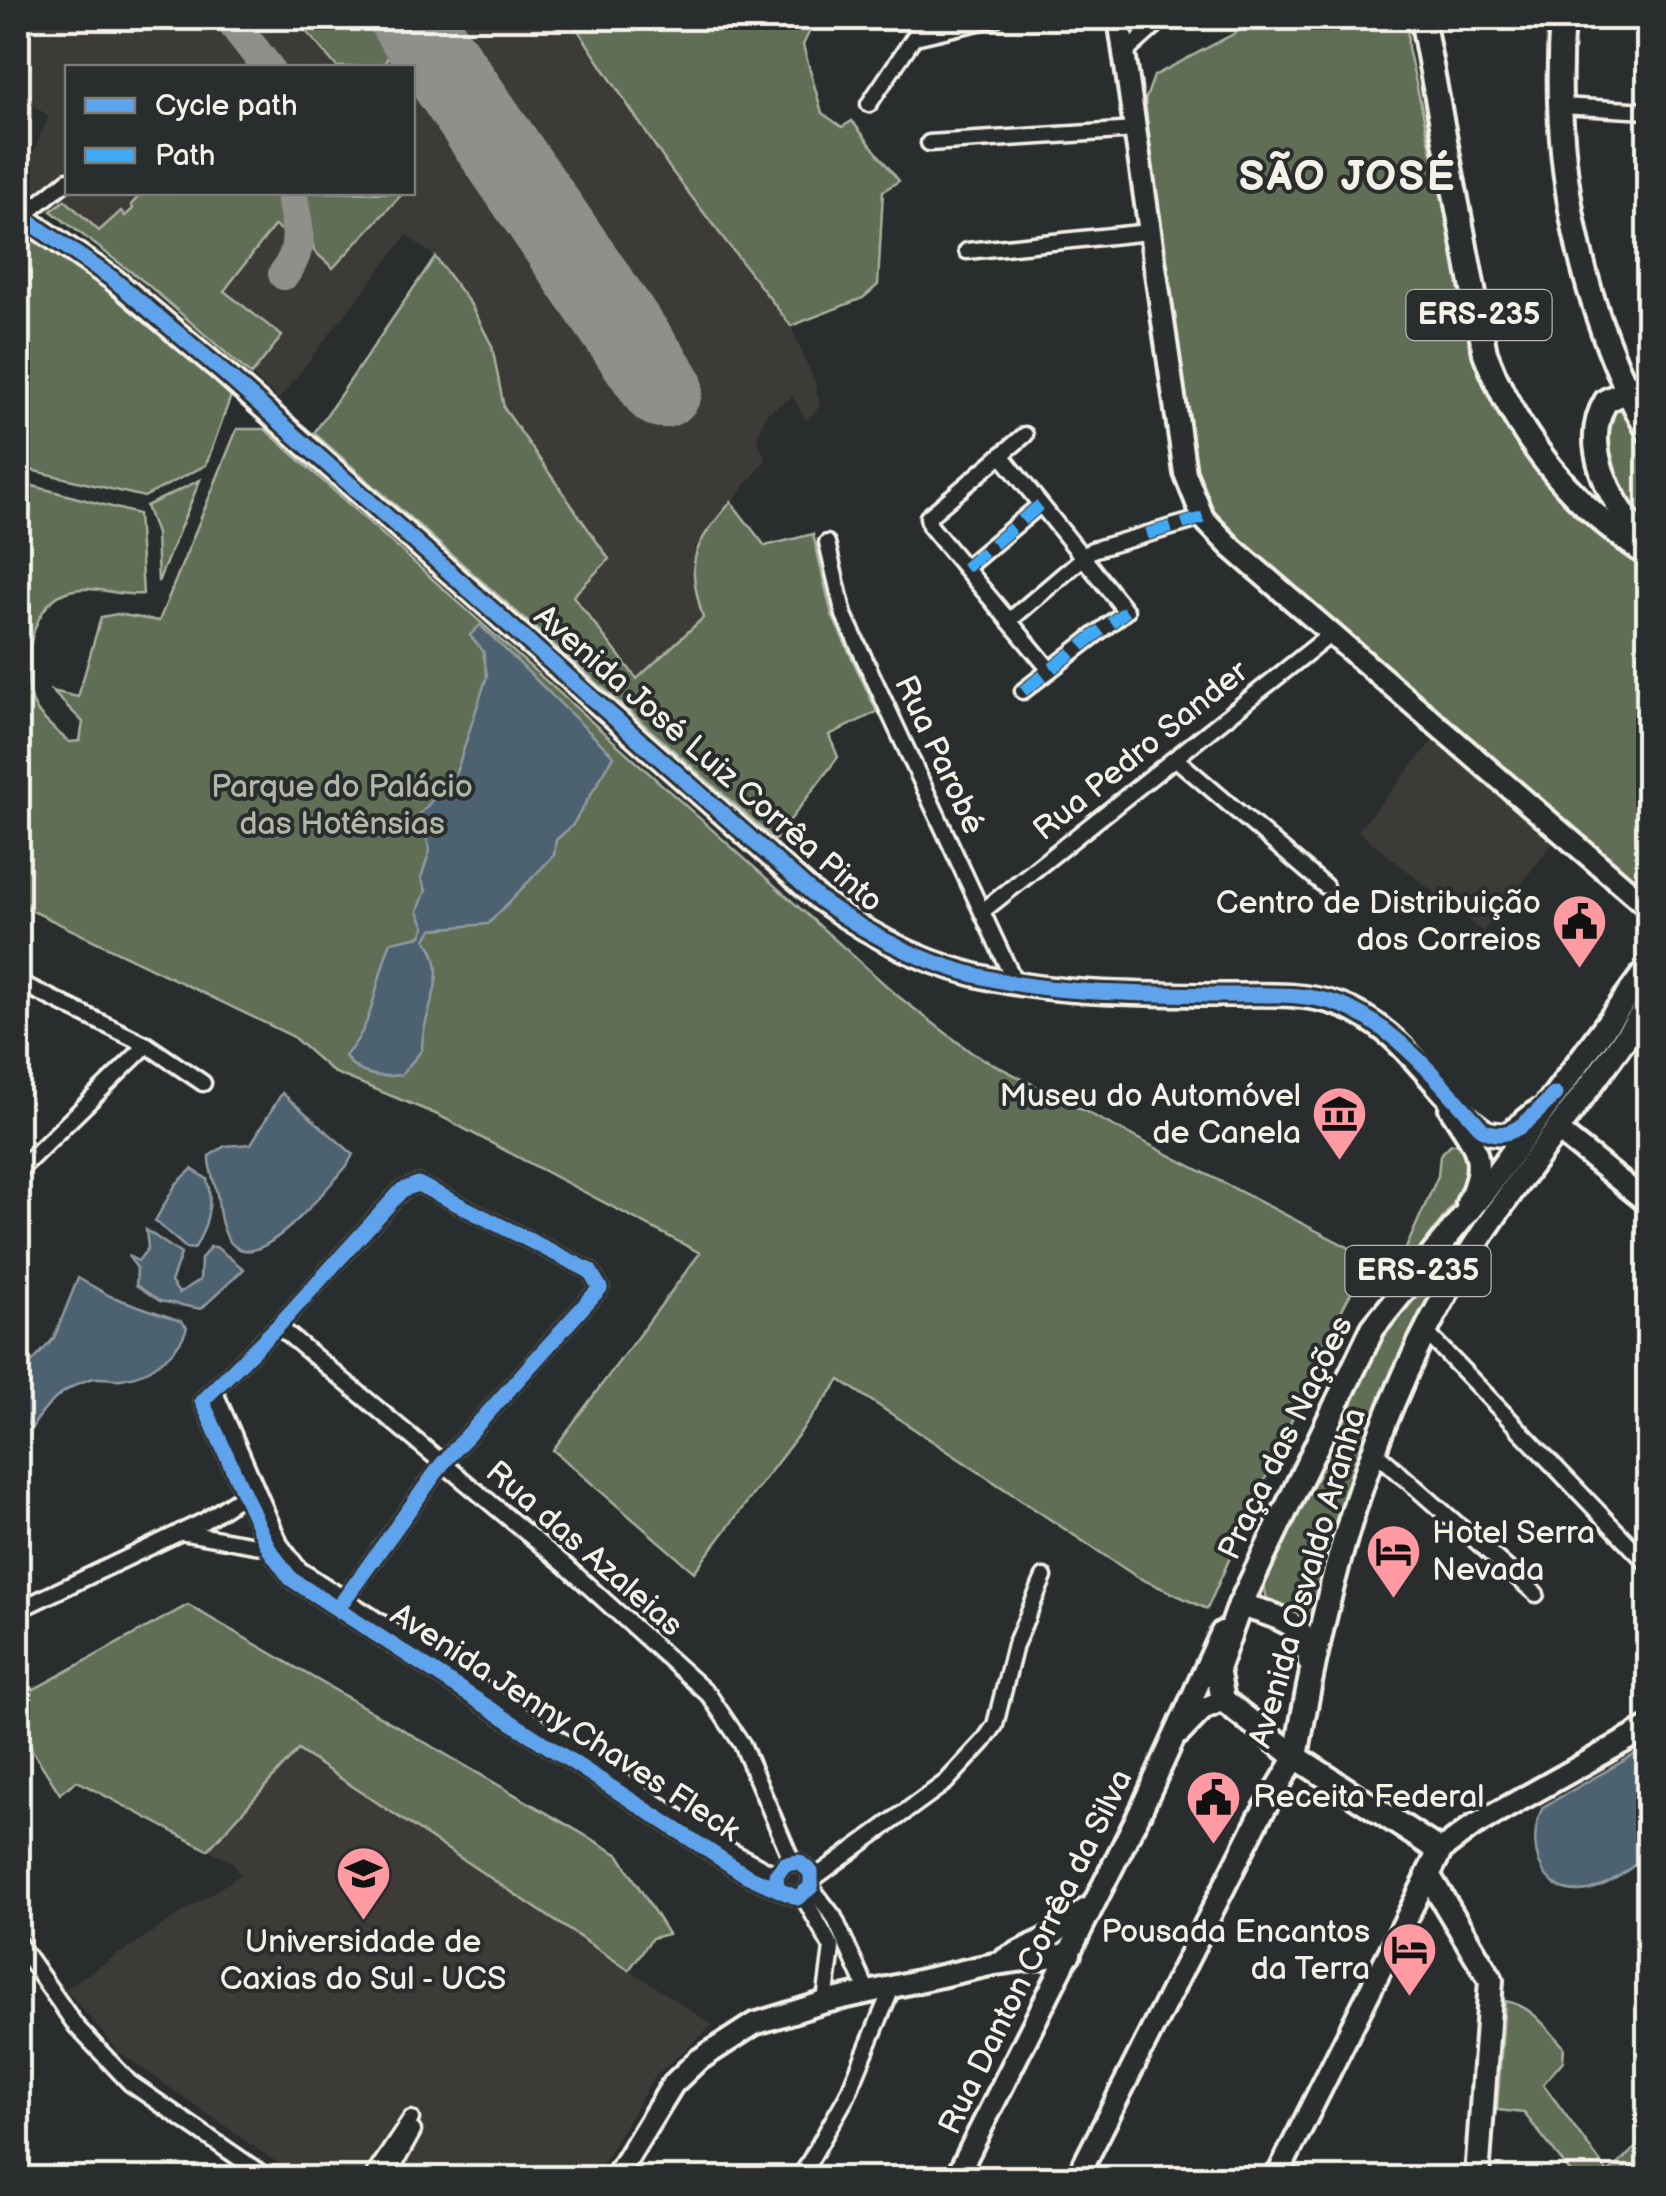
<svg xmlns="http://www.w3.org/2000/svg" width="1666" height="2196" font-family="'Balsamiq Sans',sans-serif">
<rect width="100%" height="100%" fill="#2a2d2e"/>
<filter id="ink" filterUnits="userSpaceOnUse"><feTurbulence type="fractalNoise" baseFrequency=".01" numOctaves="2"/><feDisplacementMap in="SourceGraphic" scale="20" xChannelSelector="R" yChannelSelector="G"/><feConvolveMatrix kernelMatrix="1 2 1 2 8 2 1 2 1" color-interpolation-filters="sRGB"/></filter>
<g filter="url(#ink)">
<g fill="#3e3b39" fill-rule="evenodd">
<path d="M37,18H570L671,170L791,326L816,386L820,406L806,421L793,396L766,414L757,439L766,460L695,547L692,572L703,617L638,680L573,595L609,558L504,408L497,362L471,305L433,255L407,235L279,399L121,263L18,187L49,116L18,97V43ZM68,68H412V192H68Z"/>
<polygon points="1436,737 1556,839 1483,932 1358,831"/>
<polygon points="298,1750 713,2025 654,2077 594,2178 299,2178 119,2052 65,1989 240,1875 232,1862 208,1850"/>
</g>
<g fill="#606e56" stroke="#aab09f" stroke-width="2.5">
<polygon points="295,18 378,18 396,44 382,67 337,67"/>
<polygon points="570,18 816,18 803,45 822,113 842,127 852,121 899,181 883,191 878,285 863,298 791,326 671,170"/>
<path d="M1264,18H1407L1408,48L1487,393C1522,471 1584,520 1648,574V894L1207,511L1190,483L1145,101L1154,76Z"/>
<polygon points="134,193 286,193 292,222 286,232 274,226 224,291 282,336 251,375 147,284 51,211 65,200 99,231 121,211 125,216 133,209 131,205 138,197"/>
<polygon points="302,193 302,192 403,193 333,268 314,251"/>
<polygon points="18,231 99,281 232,393 206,465 144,497 18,467"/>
<path d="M435,257L471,305L492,346L504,408L609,559L573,596L637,679L703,618C686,558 691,549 731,502L765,546L813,534L832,615L877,712L829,735L838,757L775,840L314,433Z"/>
<path d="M1621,399L1648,452V535C1619,486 1600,463 1613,404Z"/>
<path d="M237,429H265L899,997L972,1053L1369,1258L1333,1327L1207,1609L1137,1577L840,1380L694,1572L553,1450L700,1253L438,1115L333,1072L292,1036L18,904V482L138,514L143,594C118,597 91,583 66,592C29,605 18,678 36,709C44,722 58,732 69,742L80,741L83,722L52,691L78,697L101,617L117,614L159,621Z"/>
<polygon points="200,480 158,582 156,534 146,506"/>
<polygon points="1534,1137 1447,1271 1403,1353 1313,1614 1307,1619 1294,1617 1267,1600 1264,1584 1380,1330"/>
<polygon points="1451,1144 1462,1144 1469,1155 1467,1185 1384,1298 1438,1176 1440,1155"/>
<polygon points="188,1605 619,1855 668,1934 652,1938 629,1970 298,1750 208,1850 77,1781 60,1794 18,1728 18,1698"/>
<path d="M1505,2001C1532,2005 1547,2029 1564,2047L1563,2061L1543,2084L1612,2178H1575L1524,2113L1497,2110Z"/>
<polygon points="1648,2136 1648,2178 1614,2178 1609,2172"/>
</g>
<g fill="#4d6270" stroke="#909ba0" stroke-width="2.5">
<path d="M480,625L614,756L572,826L556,840L554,855L488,924L432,929L426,940C453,976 421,1012 422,1050L401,1075C380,1078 357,1076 345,1056C376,1023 374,982 391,942L421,936L425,927L418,911L426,890L421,878L430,850L420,814L456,773L487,676L483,651L470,635Z"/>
<path d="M282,1093L353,1154L347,1166C314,1201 229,1315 218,1201C217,1186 208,1169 209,1156L225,1146L251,1144Z"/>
<path d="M192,1169L207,1179C214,1203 206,1229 194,1249L186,1248L155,1221L176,1184Z"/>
<polygon points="146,1230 181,1254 171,1282 179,1293 200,1280 201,1259 210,1247 216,1247 244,1269 201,1309 160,1301 136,1285 137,1268 128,1256 138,1261 148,1248"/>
<path d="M78,1278L110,1296L181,1321L187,1327C180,1352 147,1377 121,1379C111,1380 100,1376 90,1379C62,1388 45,1406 31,1429L18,1408V1378L54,1338Z"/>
<path d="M1648,1747V1853C1632,1868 1611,1885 1588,1890C1538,1899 1525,1841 1543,1807Z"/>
</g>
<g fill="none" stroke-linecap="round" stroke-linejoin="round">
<g stroke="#8f8f8b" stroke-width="32">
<polyline points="229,18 268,68"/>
<polyline points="405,68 432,50"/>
<path d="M284,274C305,247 297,224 291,192"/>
</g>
<polyline stroke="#8f8f8b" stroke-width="82" points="410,18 662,387"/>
<defs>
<g id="street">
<polyline points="915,37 996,18"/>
<polyline points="1126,52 1164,18"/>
<polyline points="869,104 927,18"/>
<polyline points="1561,106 1648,111"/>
<polyline points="929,143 1137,130"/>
<polyline points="22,217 68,180"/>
<polyline points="967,251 1149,232"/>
<polyline points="1025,435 928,517 930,526 1050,670"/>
<polyline points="1001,455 1126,611 1023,691"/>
<polyline points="827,543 844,615 1016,985"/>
<polyline points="965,568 1040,505"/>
<polyline points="1009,621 1092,550 1203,518"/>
<polyline points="1176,759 1325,886"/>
<polyline points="984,910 1331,634"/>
<polyline points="18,982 147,1045 203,1083"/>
<polyline points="18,1171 147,1045"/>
<polyline points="278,1326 564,1564 709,1695 742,1744 792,1861"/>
<polyline points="1425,1331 1648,1564"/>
<polyline points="214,1390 280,1544 299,1569 729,1850 776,1875"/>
<polyline points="1372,1449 1536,1594"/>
<polyline points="180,1532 272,1548"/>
<polyline points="338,1608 442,1464 600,1288 590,1271 418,1184 402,1190 278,1326 202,1401 269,1549 291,1579 746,1875 797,1898 811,1887 811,1872 799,1862 785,1864 776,1875 777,1887"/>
<polyline points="18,1610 204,1521 248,1492"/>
<polyline points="813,1879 946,1782 984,1741 995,1725 1015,1645 1044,1577"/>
<polyline points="811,1887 834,1917 868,1992"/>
<polyline points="803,1896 832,1948 825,2002"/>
<polyline points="18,1943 76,2026 130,2083 268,2178"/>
<polyline points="372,2178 411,2119"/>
<polyline points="387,2178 413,2131"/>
<polyline points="800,2178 847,2096 892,1988"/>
</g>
<g id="secondary">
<polyline points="1119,18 1185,473 1203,518 1232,548 1648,907"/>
<polyline points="18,20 19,18"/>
<path d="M18,214L113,279L221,370L819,899C948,993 1049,992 1202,995C1246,996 1298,990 1339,1005C1406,1028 1433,1097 1488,1133L1507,1135L1535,1112"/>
<path d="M1450,1108C1475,1147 1489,1158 1467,1203"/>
<polyline points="1557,1130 1648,1203"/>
<polyline points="1180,1733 1203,1709 1223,1700"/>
<polyline points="1440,1851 1472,1827 1648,1728"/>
<polyline points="1005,1959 1053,1935 1086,1909"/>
<polyline points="615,2178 673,2084 697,2061 754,2024 825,2002 994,1964 1070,1954"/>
<polyline points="956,2178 1141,1810 1222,1632"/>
<polyline points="1077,2178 1259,1818 1296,1757"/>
<polyline points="1276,2178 1428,1875"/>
</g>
<g id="primary">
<path d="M1422,18L1485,353C1517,438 1572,505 1648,555"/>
<path d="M1562,18C1551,161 1579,305 1648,431"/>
<path d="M1641,536C1612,504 1579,445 1606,401L1635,387L1648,393"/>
<path d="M1240,1605C1273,1615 1309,1621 1310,1662"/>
<path d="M1296,1757C1325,1585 1372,1413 1463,1264C1519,1173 1589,1093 1648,1005"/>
<polyline points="1477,2178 1491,1980 1428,1875 1440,1851 1296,1757 1223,1700 1217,1669 1240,1605 1373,1328 1485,1190 1648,968"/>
</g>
</defs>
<use href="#street" stroke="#f4f1e8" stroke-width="21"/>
<use href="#secondary" stroke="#f4f1e8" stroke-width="28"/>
<use href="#primary" stroke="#f4f1e8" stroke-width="30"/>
<use href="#street" stroke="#2a2d2e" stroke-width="14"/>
<use href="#secondary" stroke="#2a2d2e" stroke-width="20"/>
<use href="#primary" stroke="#2a2d2e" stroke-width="22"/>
<g stroke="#3fa9f5" stroke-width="12" stroke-dasharray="25 12" stroke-linecap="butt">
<polyline points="1147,534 1203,518"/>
<polyline points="965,568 1040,505"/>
<polyline points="1023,691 1126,611"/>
</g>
<defs>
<g id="cycleway">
<path d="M18,214L113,279L221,370L819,899C951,995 1054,992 1211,995C1256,996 1313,989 1354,1011C1405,1037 1445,1088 1483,1130C1513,1145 1535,1113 1555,1094"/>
<polyline points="338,1608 442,1464 600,1288 590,1271 418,1184 402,1190 278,1326 202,1401 269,1549 291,1579 746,1875 797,1898 811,1887 811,1872 799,1862 785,1864 776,1875 777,1887"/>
</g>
</defs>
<use href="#cycleway" stroke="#2a2d2e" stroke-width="21"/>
<use href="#cycleway" stroke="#60a3ed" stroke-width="15"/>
</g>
</g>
<defs>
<symbol id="civic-pin" viewBox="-11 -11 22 30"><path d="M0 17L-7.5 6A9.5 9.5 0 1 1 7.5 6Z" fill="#ff9aa2" stroke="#2a2d2e"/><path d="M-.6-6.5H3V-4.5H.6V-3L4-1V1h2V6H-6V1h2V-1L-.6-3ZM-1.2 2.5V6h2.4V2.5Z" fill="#111"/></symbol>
<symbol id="museum-pin" viewBox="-11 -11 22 30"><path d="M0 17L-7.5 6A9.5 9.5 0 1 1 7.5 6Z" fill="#ff9aa2" stroke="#2a2d2e"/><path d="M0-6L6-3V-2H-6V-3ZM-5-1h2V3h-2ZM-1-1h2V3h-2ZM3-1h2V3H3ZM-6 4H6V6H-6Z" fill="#111"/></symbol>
<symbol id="hotel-pin" viewBox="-11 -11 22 30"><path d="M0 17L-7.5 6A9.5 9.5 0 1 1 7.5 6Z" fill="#ff9aa2" stroke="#2a2d2e"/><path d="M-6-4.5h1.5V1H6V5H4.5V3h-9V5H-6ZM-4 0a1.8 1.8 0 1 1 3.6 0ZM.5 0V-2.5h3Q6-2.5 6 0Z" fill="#111"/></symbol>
<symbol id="university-pin" viewBox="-11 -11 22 30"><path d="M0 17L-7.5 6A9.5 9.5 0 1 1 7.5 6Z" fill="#ff9aa2" stroke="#2a2d2e"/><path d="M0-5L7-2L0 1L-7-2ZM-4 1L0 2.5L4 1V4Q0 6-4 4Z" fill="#111"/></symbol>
</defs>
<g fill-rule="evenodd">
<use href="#civic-pin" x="1548" y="890" width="63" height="86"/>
<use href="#museum-pin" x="1308" y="1082" width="63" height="86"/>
<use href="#hotel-pin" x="1362" y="1520" width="63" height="86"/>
<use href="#civic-pin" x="1182" y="1766" width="63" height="86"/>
<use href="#university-pin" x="332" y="1842" width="63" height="86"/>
<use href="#hotel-pin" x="1378" y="1918" width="63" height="86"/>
</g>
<g text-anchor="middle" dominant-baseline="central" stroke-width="8" stroke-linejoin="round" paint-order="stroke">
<g fill="#2a2d2e" stroke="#b7b6b0" stroke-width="2.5">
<rect x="1406.5" y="290" width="145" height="50" rx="8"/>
<rect x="1345.5" y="1246" width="145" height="50" rx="8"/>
</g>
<g font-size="30" font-weight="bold" fill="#f4f1e8">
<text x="1479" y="315">ERS-235</text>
<text x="1418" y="1271">ERS-235</text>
</g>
<g font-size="32" fill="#f4f1e8" stroke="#2a2d2e">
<text transform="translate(1141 751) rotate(-39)">Rua Pedro Sander</text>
<text transform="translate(939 755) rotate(65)">Rua Parobé</text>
<text transform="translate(708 759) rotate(41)">Avenida José Luiz Corrêa Pinto</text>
<text transform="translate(1286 1438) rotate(-64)">Praça das Nações</text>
<text transform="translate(584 1549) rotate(41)">Rua das Azaleias</text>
<text transform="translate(1308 1578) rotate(-74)">Avenida Osvaldo Aranha</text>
<text transform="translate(565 1723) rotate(33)">Avenida Jenny Chaves Fleck</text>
<text transform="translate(1036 1952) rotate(-64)">Rua Danton Corrêa da Silva</text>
</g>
<g font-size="32" fill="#b1b6a6" stroke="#2a2d2e">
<text x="342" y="787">Parque do Palácio<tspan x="342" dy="37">das Hotênsias</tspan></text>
</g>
<g font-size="32" fill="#f4f1e8" stroke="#2a2d2e" text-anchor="end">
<text x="1541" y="903">Centro de Distribuição<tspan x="1541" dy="37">dos Correios</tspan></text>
<text x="1301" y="1096">Museu do Automóvel<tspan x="1301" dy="37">de Canela</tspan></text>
<text x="1432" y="1533" text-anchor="start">Hotel Serra<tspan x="1432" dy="37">Nevada</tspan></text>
<text x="1253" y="1797" text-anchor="start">Receita Federal</text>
<text x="1370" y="1932">Pousada Encantos<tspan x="1370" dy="37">da Terra</tspan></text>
<text x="363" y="1942" text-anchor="middle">Universidade de<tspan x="363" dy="37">Caxias do Sul - UCS</tspan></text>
</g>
<g font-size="42" font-weight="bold" letter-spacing="2.5" fill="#f4f1e8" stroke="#2a2d2e">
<text x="1348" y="177">SÃO JOSÉ</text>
</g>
</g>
<rect width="1666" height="2196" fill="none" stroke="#2a2d2e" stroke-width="60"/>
<rect x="30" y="30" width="1606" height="2136" fill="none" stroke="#f4f1e8" stroke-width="4" filter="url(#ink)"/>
<rect x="65" y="65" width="350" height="130" fill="#2a2d2e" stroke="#7b7b78" stroke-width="2.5"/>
<rect x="85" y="98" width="50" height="15" fill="#60a3ed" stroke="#7b7b78" stroke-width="2.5"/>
<text x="155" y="115" font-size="30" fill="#f4f1e8">Cycle path</text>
<rect x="85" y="148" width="50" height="15" fill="#3fa9f5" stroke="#7b7b78" stroke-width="2.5"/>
<text x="155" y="165" font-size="30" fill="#f4f1e8">Path</text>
</svg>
